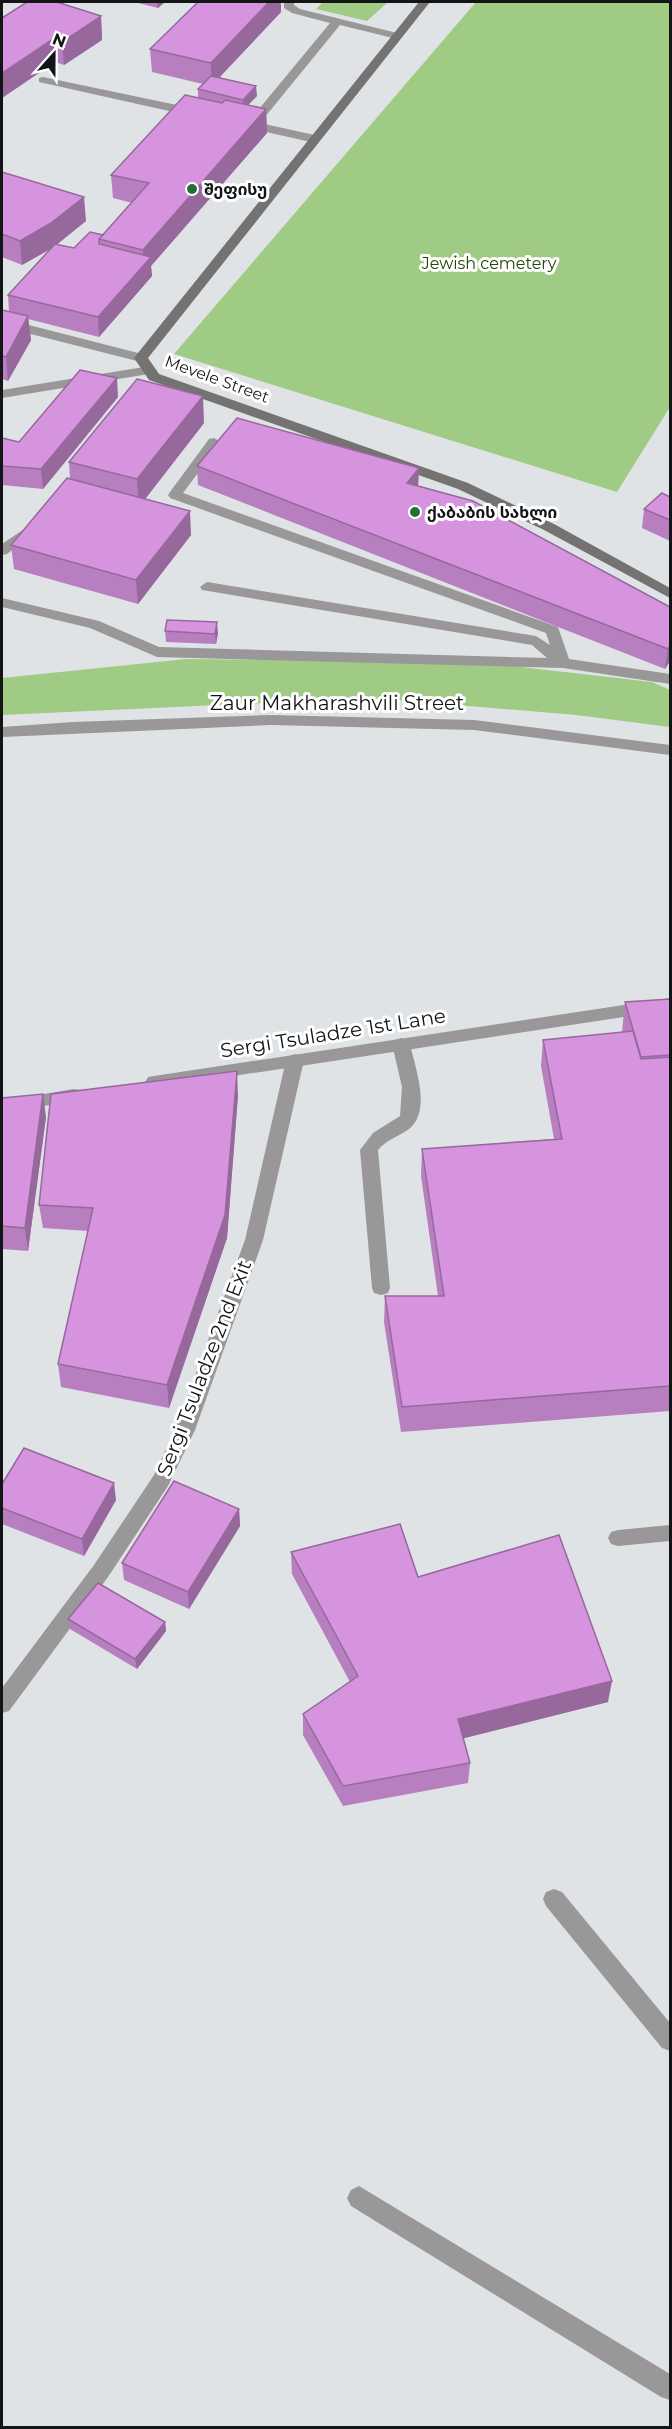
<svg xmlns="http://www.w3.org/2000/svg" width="672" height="2429" font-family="Montserrat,'Noto Sans Georgian',sans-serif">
<rect width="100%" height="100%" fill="#dfe3e6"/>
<g fill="#a0cb85">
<polygon points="323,2 388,2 367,21 316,9"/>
<polygon points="476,2 670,2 670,407 617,492 174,354"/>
<polygon points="186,659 478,662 652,682 670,690 670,727 576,715 372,698 2,715 2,678"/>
</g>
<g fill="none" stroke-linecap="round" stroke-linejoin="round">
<g fill="#999797" fill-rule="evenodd">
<polygon points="284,2 294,2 294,5 300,9 401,34 403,36 397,39 340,25 260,123 319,136 321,139 315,143 240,126 238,123 244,119 249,121 330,23 292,13 284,8"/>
<polygon points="43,77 196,109 202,113 196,117 39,82 39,78"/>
<polygon points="2,316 21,323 146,355 148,358 141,362 11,329 2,325"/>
<polygon points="150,366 157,370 155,373 2,398 2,390"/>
<polygon points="214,438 221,442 183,493 558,627 569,659 670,674 670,684 563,668 157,657 90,628 2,607 2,598 99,621 159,647 547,658 532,645 202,590 200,587 207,582 536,636 550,645 546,633 170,498 168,495 170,492 209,439"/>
<polygon points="33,523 40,527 38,530 7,554 2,555 2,544"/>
<path d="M401,1038L407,1040L410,1044C415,1068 432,1110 409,1129C398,1137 386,1140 378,1150L390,1288L388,1293L381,1295L374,1293L372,1288L360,1150L373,1133L400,1116L402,1087L392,1044L395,1040Z"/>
<polygon points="295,1054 301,1056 304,1060 263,1240 195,1430 168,1486 108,1577 9,1711 2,1713 2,1688 94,1565 154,1475 175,1430 245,1240 286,1060 289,1056"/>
<polygon points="670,1525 670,1541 618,1546 611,1544 608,1538 611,1532 618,1530"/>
<polygon points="554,1889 562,1892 670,2023 670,2051 662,2048 546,1906 543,1899 546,1892"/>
<polygon points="359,2186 670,2374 670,2400 661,2397 351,2206 347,2198 351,2190"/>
</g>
<g fill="#999797" fill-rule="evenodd">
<polygon points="271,715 474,720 670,745 670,755 474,730 271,725 2,737 2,727 73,722"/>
<polygon points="670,998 670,1010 154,1088 148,1087 145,1082 148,1077 154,1076"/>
<polygon points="74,1089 80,1090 83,1095 80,1100 2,1113 2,1101"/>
</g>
<polygon fill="#757272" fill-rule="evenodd" points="419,2 430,2 148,358 159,374 468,483 554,524 670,588 670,598 544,530 458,489 149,380 134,358"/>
</g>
<g fill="#b87fc0">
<polygon points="134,2 165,2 158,8"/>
<polygon points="281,12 220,77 257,96 248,105 266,109 267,133 151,266 152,276 99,337 28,319 31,340 8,381 2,379 2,310 9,312 8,295 52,248 22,265 2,257 2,172 86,221 56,244 74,248 103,235 132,203 113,198 111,175 198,98 198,89 203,84 152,72 150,49"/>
<polygon points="101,16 102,40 64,65 55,62 2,98 2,18"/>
<polygon points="118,397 43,489 2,485 2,438 19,442"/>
<polygon points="204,423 145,499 191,535 138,604 14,569 11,545 70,479 69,462"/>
<polygon points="197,466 419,468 418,486 670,607 670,661 665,669 198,485"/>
<polygon points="670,497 670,541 642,528 644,509"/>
<polygon points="165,631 218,633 216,644 166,642"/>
<polygon points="670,999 670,1411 401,1432 384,1322 385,1296 438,1296 421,1176 422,1149 554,1139 541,1066 543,1040 622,1032 625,1002"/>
<polygon points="238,1095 227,1238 169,1408 61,1387 58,1364 88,1231 43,1228 39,1205"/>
<polygon points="2,1098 46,1117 28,1251 2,1249"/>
<polygon points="2,1484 116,1500 84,1556 2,1524"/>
<polygon points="239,1509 240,1526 189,1609 124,1580 122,1563"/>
<polygon points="291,1552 418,1577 608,1702 463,1738 470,1763 468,1783 343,1806 303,1735 303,1714 350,1682 292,1574"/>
<polygon points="68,1619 165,1622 166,1631 137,1669 70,1629"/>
</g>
<g fill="#96689c">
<polygon points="157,2 165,2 158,8"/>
<polygon points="269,2 281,2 281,12 211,86 211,63"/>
<polygon points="101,16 102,40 64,65 62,42"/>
<polygon points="53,39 55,62 2,98 2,73"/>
<polygon points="256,86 257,96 243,110 243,100"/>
<polygon points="266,109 267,133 151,266 152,276 99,337 98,317 144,265 143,250"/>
<polygon points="84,197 86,221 54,247 22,265 20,241"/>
<polygon points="28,316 31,340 8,381 6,357"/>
<polygon points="117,378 118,397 43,489 41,469"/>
<polygon points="203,396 204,423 139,507 137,479"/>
<polygon points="419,468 418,487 407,483"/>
<polygon points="190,511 191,535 138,604 136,580"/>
<polygon points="217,622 218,633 216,644 215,634"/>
<polygon points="670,645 670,661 665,669 668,649"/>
<polygon points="237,1071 238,1095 227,1238 169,1408 167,1385"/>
<polygon points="43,1094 46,1117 28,1251 25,1228"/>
<polygon points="114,1483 116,1500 84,1556 82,1539"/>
<polygon points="239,1509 240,1526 189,1609 188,1592"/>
<polygon points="165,1622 166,1631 137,1669 135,1659"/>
<polygon points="612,1681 608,1702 457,1740 458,1719"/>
</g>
<g fill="#d694df" stroke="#96689c" stroke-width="1.5">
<polygon points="27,2 57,2 101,16 62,42 53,39 2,73 2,18"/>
<polygon points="198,2 269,2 211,63 150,49"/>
<polygon points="211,76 256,86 243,100 198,89"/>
<polygon points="185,95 222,103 225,100 266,109 143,250 99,239 149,183 111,175"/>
<polygon points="2,172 84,197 51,223 20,241 2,234"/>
<polygon points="90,232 103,235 99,239 99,244 151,257 98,317 8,295 55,244 74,248"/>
<polygon points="2,310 28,316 6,357 2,356"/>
<polygon points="80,370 117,378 41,469 2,466 2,438 19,442"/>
<polygon points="137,379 203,396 137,479 69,462"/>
<polygon points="237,418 419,468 407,483 473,501 670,607 670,645 668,649 197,466"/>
<polygon points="67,478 190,511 136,580 11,545"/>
<polygon points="662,493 670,497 670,520 644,509"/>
<polygon points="167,620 217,622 215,634 165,631"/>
<polygon points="670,999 670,1055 641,1057 625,1002"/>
<polygon points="633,1031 641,1059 670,1057 670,1386 402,1407 385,1296 444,1296 422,1149 562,1139 543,1040"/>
<polygon points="237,1071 225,1215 167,1385 58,1364 93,1208 39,1205 51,1094"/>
<polygon points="43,1094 25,1228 2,1226 2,1098"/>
<polygon points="24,1448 114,1483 82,1539 2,1508 2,1484"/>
<polygon points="174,1481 239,1509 188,1592 122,1563"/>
<polygon points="400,1524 418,1577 559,1535 612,1681 458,1719 470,1763 343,1786 303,1714 358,1676 291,1552"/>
<polygon points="98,1583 165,1622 135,1659 68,1619"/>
</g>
<g fill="#276d39" stroke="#fff" stroke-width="2">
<circle cx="192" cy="189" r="6"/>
<circle cx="415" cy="512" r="6"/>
</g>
<g text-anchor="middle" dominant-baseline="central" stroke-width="6" stroke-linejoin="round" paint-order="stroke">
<g font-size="16" font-weight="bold" fill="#131415" stroke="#fff" text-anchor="start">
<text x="204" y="189">შეფისუ</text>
<text x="427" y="512">ქაბაბის სახლი</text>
</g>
<g font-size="16" fill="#254507" stroke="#fff">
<text x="489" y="263">Jewish cemetery</text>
</g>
<g font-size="16" fill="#131415" stroke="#fff">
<text transform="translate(217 379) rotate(20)">Mevele Street</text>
</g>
<g font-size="20" fill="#131415" stroke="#fff">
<text x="337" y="703">Zaur Makharashvili Street</text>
<text transform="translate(333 1033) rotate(-9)">Sergi Tsuladze 1st Lane</text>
<text transform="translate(204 1368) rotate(-69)">Sergi Tsuladze 2nd Exit</text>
</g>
</g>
<rect width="672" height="2429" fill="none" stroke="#131415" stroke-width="6"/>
<g transform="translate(54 54) rotate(21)" stroke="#ffffff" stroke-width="4.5" paint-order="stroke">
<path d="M0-4.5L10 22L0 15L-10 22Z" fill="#131415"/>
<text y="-9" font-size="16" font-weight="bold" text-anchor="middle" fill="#131415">N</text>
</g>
</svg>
